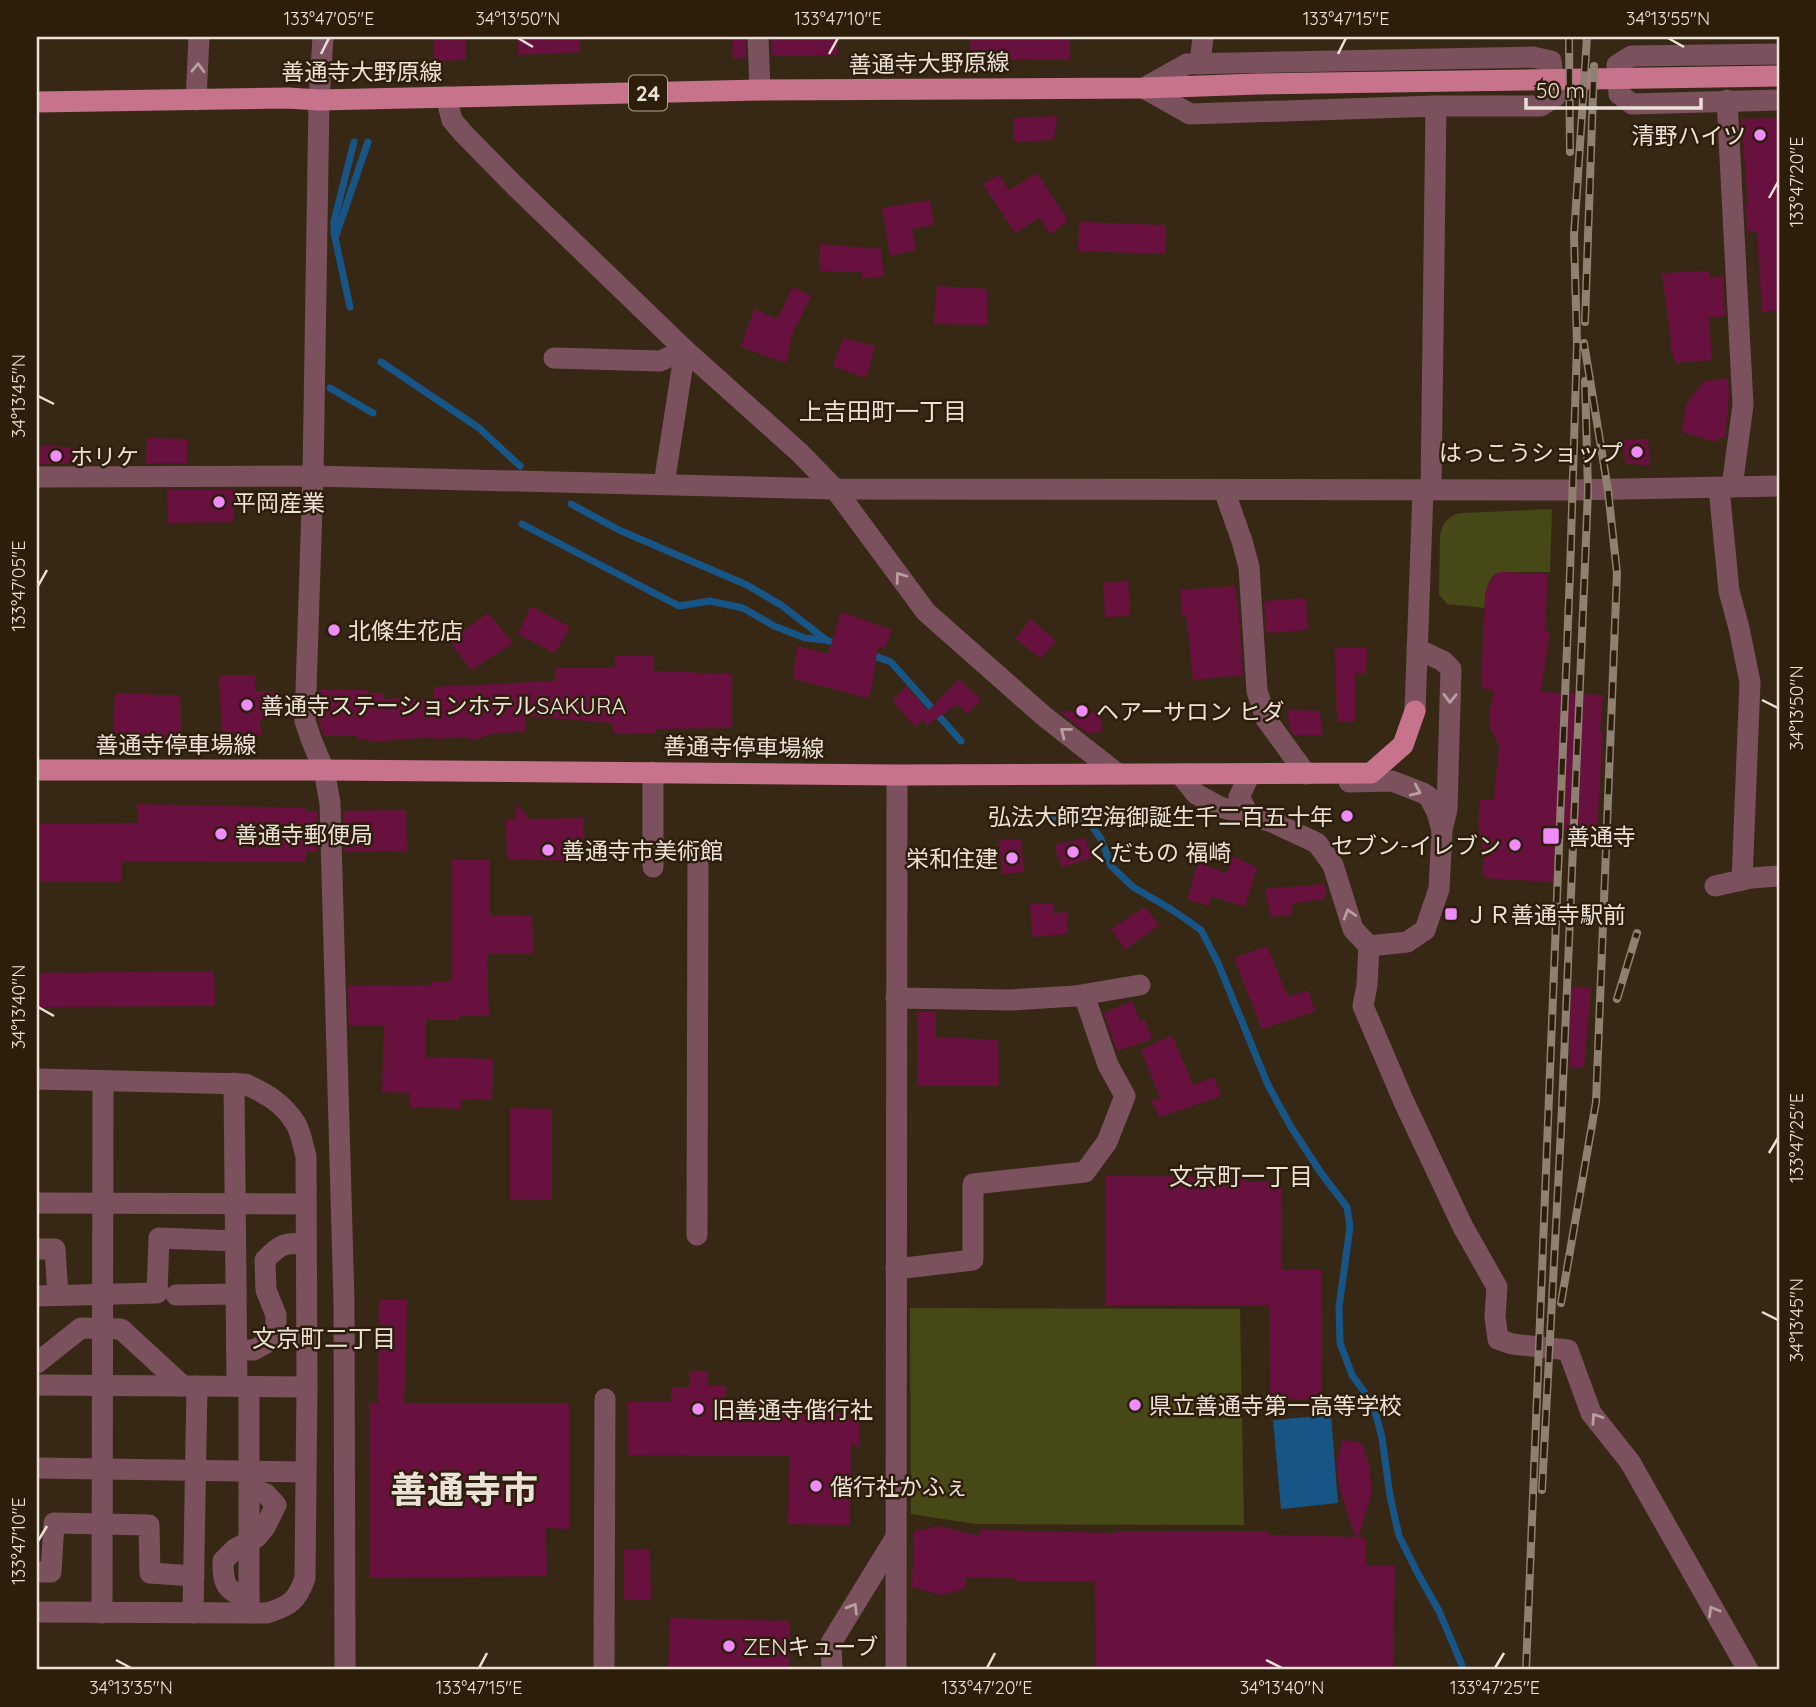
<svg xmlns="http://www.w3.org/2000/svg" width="1816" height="1707" font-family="Quicksand,'Noto Sans JP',sans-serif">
<rect width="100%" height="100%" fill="#372816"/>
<g fill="#464816">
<path d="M1552,509L1550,572H1503C1486,576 1485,593 1485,608L1447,604L1439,594L1440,536C1443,522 1448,515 1462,513Z"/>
<polygon points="910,1308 1240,1309 1244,1525 975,1524 911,1514"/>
</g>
<polygon fill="#175586" points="1331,1415 1338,1503 1281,1509 1273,1420"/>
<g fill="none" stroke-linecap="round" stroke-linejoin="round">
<g stroke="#175586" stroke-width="7">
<polyline points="334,234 334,221 354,142"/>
<polyline points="350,307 335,238 368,142"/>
<polyline points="381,362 479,428 520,466"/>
<polyline points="330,388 373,413"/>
<polyline points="571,504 619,530 747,585 781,605 825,639"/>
<polyline points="522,524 679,606 710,601 743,608 774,626 805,638 826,640 841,645"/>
<polyline points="869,654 891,662 961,741"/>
<polyline points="1050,817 1088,820 1101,839 1111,866 1133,887 1171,909 1201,930 1218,963 1268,1085 1291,1127 1321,1173 1347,1207 1350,1227 1339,1307 1340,1343 1352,1375 1373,1404 1382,1438 1390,1496 1399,1536 1417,1572 1439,1611 1464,1670"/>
</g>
</g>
<g fill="#68113f">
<polygon points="435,37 466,37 466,60 433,61"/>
<polygon points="518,37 580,37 580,52 518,55"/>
<polygon points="732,37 745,37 746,58 733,59"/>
<polygon points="771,37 838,37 837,55 772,56"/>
<polygon points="970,37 1070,37 1070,60 971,59"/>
<polygon points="1057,116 1054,140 1013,142 1013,118"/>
<polygon points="1779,118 1779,310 1762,312 1757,231 1747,231 1746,204 1748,204 1741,119"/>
<polygon points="1037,173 1068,221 1050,234 1039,218 1015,233 983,184 999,175 1009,190"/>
<polygon points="930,200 934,225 912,229 916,250 890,256 882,208"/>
<polygon points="1079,222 1166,225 1165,254 1078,251"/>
<polygon points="820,244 881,249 884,276 862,279 861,272 819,271"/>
<polygon points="1709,271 1710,278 1723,276 1725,316 1709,318 1712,360 1675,363 1669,341 1671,341 1662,273"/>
<polygon points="937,286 987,289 987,325 934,324"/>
<polygon points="793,287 811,296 793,332 786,363 741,347 754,309 777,319"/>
<polygon points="843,338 875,346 866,378 833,366"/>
<polygon points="1728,378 1729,395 1725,438 1718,438 1716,442 1682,432 1686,405 1704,381"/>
<polygon points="147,438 188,439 187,463 146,463"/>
<polygon points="1648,439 1650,465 1626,464 1623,440"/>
<polygon points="41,445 75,448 73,464 39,464"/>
<polygon points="167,490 234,490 234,522 168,523"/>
<polygon points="1503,572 1548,574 1545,631 1550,631 1541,692 1603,695 1600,732 1603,733 1597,830 1555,830 1554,882 1483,878 1483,849 1478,825 1480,800 1494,799 1499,745 1490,728 1489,713 1494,690 1481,688 1485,593 1490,580 1496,573"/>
<polygon points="1128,580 1130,616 1105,617 1103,583"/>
<polygon points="1235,586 1237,604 1238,604 1243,675 1193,680 1186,615 1182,615 1180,590"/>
<polygon points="1306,598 1308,630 1266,633 1264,601"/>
<polygon points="531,606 570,627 555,653 518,634"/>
<polygon points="841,612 892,630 885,649 878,646 872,686 868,698 793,679 797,646 828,654"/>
<polygon points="488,613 513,643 471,670 449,641"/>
<polygon points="1031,619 1056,641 1040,658 1015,638"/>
<polygon points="1335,648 1367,648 1366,674 1355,673 1355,722 1337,722"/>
<polygon points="615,656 654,656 654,671 732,674 732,728 656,729 656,733 613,734 613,723 525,716 525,732 495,733 473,740 466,737 433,739 433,737 370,742 370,739 357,739 358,736 324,736 318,719 319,690 368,690 367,693 383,693 384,699 399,698 399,700 434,699 434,687 555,681 555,668 615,668"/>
<polygon points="219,675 255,675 255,691 274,691 273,718 260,719 261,735 250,736 250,740 222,739"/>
<polygon points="959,679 981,700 967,714 958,704 927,725 922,720 915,727 893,701 906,686 928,711"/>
<polygon points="115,693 150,694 150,695 180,695 181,737 150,738 113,735"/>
<polygon points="1288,710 1320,711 1322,735 1294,735 1289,728"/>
<polygon points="1059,711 1101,713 1101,732 1087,733"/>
<polygon points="137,804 306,808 306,811 317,811 318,852 306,852 306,862 122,861 122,882 37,882 37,824 137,823"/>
<polygon points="516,804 530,819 584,818 583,861 507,859 506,820 516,820"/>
<polygon points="406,810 407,851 344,852 343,811"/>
<polygon points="1085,838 1092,858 1062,867 1054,845"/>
<polygon points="999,840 1021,840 1024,872 1002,874"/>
<polygon points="1232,856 1257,867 1245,907 1211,896 1208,906 1187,899 1198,863 1227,873"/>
<polygon points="452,860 490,860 490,915 532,916 533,954 487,954 489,1016 459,1016 458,1020 426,1020 426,1057 493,1059 492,1100 461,1099 461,1109 410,1107 410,1093 382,1092 384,1025 349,1025 348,986 431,985 431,982 452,982"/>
<polygon points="1325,884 1326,898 1291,904 1293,914 1271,917 1265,889"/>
<polygon points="1030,904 1053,904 1053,913 1068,912 1067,934 1032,937"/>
<polygon points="1145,907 1159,925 1125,950 1111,929"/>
<polygon points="1267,946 1288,997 1308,990 1315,1011 1262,1029 1234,958"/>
<polygon points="214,971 215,1006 37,1007 37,973"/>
<polygon points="1571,987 1591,988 1584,1068 1569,1067"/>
<polygon points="1132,1001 1140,1022 1145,1020 1152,1039 1117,1051 1104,1013"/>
<polygon points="917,1012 936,1012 936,1037 998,1040 999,1086 917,1086"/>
<polygon points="1172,1035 1193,1085 1214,1077 1221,1096 1160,1117 1151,1101 1160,1098 1141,1050"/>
<polygon points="510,1108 552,1109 552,1200 510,1200"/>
<polygon points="1105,1176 1247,1177 1247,1181 1282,1182 1281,1270 1321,1270 1322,1399 1270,1400 1269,1305 1105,1305"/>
<polygon points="379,1300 407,1300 404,1403 569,1403 569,1529 546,1528 547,1576 369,1578 369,1403 378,1403"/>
<polygon points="689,1371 708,1371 708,1386 726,1386 726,1400 767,1401 768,1413 841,1414 841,1420 859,1420 860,1448 851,1443 850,1525 788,1524 789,1456 628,1455 628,1402 671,1402 671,1387 689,1387"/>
<polygon points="1343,1440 1362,1443 1369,1464 1372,1493 1358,1537 1365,1538 1365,1566 1395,1566 1393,1670 1096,1670 1095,1581 1015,1581 1015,1578 965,1577 965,1589 940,1595 912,1587 914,1531 940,1526 979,1536 979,1530 1115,1533 1115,1531 1270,1531 1270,1535 1355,1537 1340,1490 1336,1462"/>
<polygon points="650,1549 651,1600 624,1600 624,1550"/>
<polygon points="670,1618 790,1621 790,1670 668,1670"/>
</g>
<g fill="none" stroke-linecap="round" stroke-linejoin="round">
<g stroke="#7a515c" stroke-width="21">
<polyline points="323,37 319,100 313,476 305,721 311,739 324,770 330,803 344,1302 345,1670"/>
<polyline points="758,37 760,90"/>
<polyline points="1779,54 1631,56 1617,65 1619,94 1632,104 1779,100"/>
<polyline points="1200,64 1203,37"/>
<polyline points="1144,88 1190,114 1436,106 1431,490"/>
<polyline points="1144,88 1187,64 1533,57 1551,61 1555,97 1541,106 1436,106"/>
<polyline points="446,97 452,120 463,133 514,185 685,350 800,453 835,489 926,612 1045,717 1118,774"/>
<polyline points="196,100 199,37"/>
<polyline points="1727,100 1743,405 1732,487"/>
<polyline points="554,358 660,361 685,350"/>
<polyline points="37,477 313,476 835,489 1573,490 1779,486"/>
<polyline points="664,484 685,350"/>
<polyline points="1719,488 1729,591 1739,628 1750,682 1742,880"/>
<polyline points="1224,490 1242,541 1249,567 1257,691 1266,719 1306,774"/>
<polyline points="1417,649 1443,661 1451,669 1447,809 1443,826"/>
<polyline points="1415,711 1423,490"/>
<polyline points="653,772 653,867"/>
<polyline points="1180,774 1196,794 1220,807 1272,822 1317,843 1333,865 1353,929 1369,946 1407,942 1425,930 1439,889 1442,831 1437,812 1429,797 1423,793 1392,781 1349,782"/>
<polyline points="1249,815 1239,797 1250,774"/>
<polyline points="1715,886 1751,878 1779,876"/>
<polyline points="1369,946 1367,985 1363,1006 1404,1102 1463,1227 1497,1287 1495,1317 1498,1339 1512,1344 1568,1350 1591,1413 1630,1462 1748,1670"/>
<polyline points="896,998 1010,1000 1075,996 1140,985"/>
<path d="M37,1079L245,1084C266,1093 284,1104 296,1124C301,1133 303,1146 306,1156L307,1387L305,1578C297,1601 290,1606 267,1613L37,1612"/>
<polyline points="234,1083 237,1386"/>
<polyline points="37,1203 305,1204"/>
<polyline points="697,1235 698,856"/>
<polyline points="37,1249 55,1249 58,1295"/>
<polyline points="896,1269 973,1260 973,1184 1085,1172 1107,1142 1125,1096 1108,1065 1084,995"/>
<polyline points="176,1295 236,1294"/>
<polyline points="37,1296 157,1293 159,1238 235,1241"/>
<path d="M237,1350H254L268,1342L276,1329V1315L266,1290L265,1260C279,1245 285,1242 305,1244"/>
<polyline points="37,1363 81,1328 121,1329 183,1386"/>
<polyline points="37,1385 307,1387"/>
<polyline points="249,1387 249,1613"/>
<polyline points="37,1468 306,1472"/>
<path d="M249,1487L266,1494L276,1505L265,1527L257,1537L235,1549L223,1561C223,1585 226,1591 249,1599"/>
<polyline points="37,1572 51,1572 54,1523 149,1525 150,1573 194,1576"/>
<polyline points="102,1613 103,1081"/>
<polyline points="193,1613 197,1386"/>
<polyline points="604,1670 605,1399"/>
<polyline points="832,1670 831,1643 896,1537"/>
<polyline points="896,1670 897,775"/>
</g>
<g stroke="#c7738c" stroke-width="21">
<polyline points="37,102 288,98 319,100 760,90 1144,88 1258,84 1779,76"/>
<polyline points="37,770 324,770 897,775 1371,773 1403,745 1415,711"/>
</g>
<defs>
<g id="rail">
<polyline points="1569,37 1570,152"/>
<polyline points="1585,322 1594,66"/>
<polyline points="1617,999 1637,933"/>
<polyline points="1561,1303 1596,1102 1617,573 1608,490 1584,343"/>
<polyline points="1542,1490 1561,1130 1584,588 1588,490 1585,381"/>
<polyline points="1526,1670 1570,573 1577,344 1574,236 1587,37"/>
</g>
</defs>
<use href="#rail" stroke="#8e8172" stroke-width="8"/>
<use href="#rail" stroke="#2d1e0c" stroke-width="5" stroke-dasharray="16" stroke-linecap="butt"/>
</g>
<defs><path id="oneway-chevron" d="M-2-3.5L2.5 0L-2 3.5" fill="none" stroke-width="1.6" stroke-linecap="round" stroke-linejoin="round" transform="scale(1.75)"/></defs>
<g stroke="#b8a09f">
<use href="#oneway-chevron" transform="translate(198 68) rotate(-88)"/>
<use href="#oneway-chevron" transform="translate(900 577) rotate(-126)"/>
<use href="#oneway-chevron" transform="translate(1450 698) rotate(91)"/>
<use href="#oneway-chevron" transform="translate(1065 732) rotate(-142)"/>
<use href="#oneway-chevron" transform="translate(1416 791) rotate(24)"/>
<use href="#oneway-chevron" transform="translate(1349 914) rotate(-107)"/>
<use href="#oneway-chevron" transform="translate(1596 1418) rotate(-124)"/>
<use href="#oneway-chevron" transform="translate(853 1608) rotate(-59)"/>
<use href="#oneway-chevron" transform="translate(1713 1611) rotate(-120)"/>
</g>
<path fill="none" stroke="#ebe1d6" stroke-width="2.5" d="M518,38L533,47M1668,38L1684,47M321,54L329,38M829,54L838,38M1338,54L1346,38M1769,198L1778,182M38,396L54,404M38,586L47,570M1762,700L1778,708M38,1007L54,1016M1769,1153L1778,1138M1762,1312L1778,1320M38,1541L47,1526M116,1660L131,1668M1266,1660L1282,1668M479,1668L487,1653M987,1668L995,1653M1495,1668L1504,1653"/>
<g fill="#ed8cfa" stroke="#2d1e0c" stroke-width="2.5">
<circle cx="1760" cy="135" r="7"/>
<circle cx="1637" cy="452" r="7"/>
<circle cx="56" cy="456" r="7"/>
<circle cx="219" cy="502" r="7"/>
<circle cx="334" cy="630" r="7"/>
<circle cx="247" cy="705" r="7"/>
<circle cx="1082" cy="711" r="7"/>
<circle cx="1347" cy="816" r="7"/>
<circle cx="221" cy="834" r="7"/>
<rect x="1542" y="827" width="18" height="18" rx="3.5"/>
<circle cx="1515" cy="845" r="7"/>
<circle cx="548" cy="850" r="7"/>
<circle cx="1073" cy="852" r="7"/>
<circle cx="1012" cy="858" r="7"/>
<rect x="1444" y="907" width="14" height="14" rx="3.5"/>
<circle cx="1135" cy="1405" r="7"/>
<circle cx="698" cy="1409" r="7"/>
<circle cx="816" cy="1486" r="7"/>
<circle cx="729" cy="1646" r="7"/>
</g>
<g text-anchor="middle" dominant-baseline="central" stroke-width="5" stroke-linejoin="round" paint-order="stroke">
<rect fill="#2d1e0c" stroke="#b2a699" stroke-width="2" x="629" y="75.5" width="38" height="35" rx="5"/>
<g font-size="21" font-weight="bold" fill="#ebe1d6">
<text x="648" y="93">24</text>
</g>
<g font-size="23" fill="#ebe1d6" stroke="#2d1e0c">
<text transform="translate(929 63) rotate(-1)">善通寺大野原線</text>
<text x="362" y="71">善通寺大野原線</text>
<text x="176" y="744">善通寺停車場線</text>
<text transform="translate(744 747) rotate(1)">善通寺停車場線</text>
</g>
<g font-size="23" fill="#ebe1d6" stroke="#2d1e0c" text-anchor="start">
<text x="1746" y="135" text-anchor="end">清野ハイツ</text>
<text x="1623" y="452" text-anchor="end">はっこうショップ</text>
<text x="70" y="456">ホリケ</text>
<text x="233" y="502">平岡産業</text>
<text x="348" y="630">北條生花店</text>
<text x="261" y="705">善通寺ステーションホテルSAKURA</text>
<text x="1096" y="711">ヘアーサロン ヒダ</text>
<text x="1333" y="816" text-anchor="end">弘法大師空海御誕生千二百五十年</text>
<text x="235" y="834">善通寺郵便局</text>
<text x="1567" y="836">善通寺</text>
<text x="1501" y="845" text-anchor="end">セブン-イレブン</text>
<text x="562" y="850">善通寺市美術館</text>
<text x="1087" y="852">くだもの 福崎</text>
<text x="998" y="858" text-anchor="end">栄和住建</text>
<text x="1465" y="914">ＪＲ善通寺駅前</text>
<text x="1149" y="1405">県立善通寺第一高等学校</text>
<text x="712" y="1409">旧善通寺偕行社</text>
<text x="830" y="1486">偕行社かふぇ</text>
<text x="743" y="1646">ZENキューブ</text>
</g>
<g font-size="24" fill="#ebe1d6" stroke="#2d1e0c">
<text x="883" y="411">上吉田町一丁目</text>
<text x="1241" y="1176">文京町一丁目</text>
<text x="324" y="1338">文京町二丁目</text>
</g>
<g font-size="37" font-weight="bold" fill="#ebe1d6" stroke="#2d1e0c">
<text x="464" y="1489">善通寺市</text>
</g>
</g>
<rect width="1816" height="1707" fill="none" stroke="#2d1e0c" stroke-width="77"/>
<path d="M1526 98v10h175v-10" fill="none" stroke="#ebe1d6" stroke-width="3.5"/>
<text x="1536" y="98" font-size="21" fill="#ebe1d6" stroke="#2d1e0c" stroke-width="5" paint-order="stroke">50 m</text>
<rect x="38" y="38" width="1740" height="1630" fill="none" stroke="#ebe1d6" stroke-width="2.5"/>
<g font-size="18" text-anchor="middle" fill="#ebe1d6">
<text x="329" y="25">133°47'05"E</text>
<text x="518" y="25">34°13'50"N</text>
<text x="838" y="25">133°47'10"E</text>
<text x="1346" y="25">133°47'15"E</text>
<text x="1668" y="25">34°13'55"N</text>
<text transform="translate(1797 182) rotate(-90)" y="6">133°47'20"E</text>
<text transform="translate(19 396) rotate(-90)" y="6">34°13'45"N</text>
<text transform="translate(19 586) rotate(-90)" y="6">133°47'05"E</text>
<text transform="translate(1797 708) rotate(-90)" y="6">34°13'50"N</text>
<text transform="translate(19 1007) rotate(-90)" y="6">34°13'40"N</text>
<text transform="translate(1797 1138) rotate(-90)" y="6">133°47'25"E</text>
<text transform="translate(1797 1320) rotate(-90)" y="6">34°13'45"N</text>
<text transform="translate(19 1541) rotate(-90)" y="6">133°47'10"E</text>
<text x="131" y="1694">34°13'35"N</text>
<text x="479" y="1694">133°47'15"E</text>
<text x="987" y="1694">133°47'20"E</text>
<text x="1282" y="1694">34°13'40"N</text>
<text x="1495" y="1694">133°47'25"E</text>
</g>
</svg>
